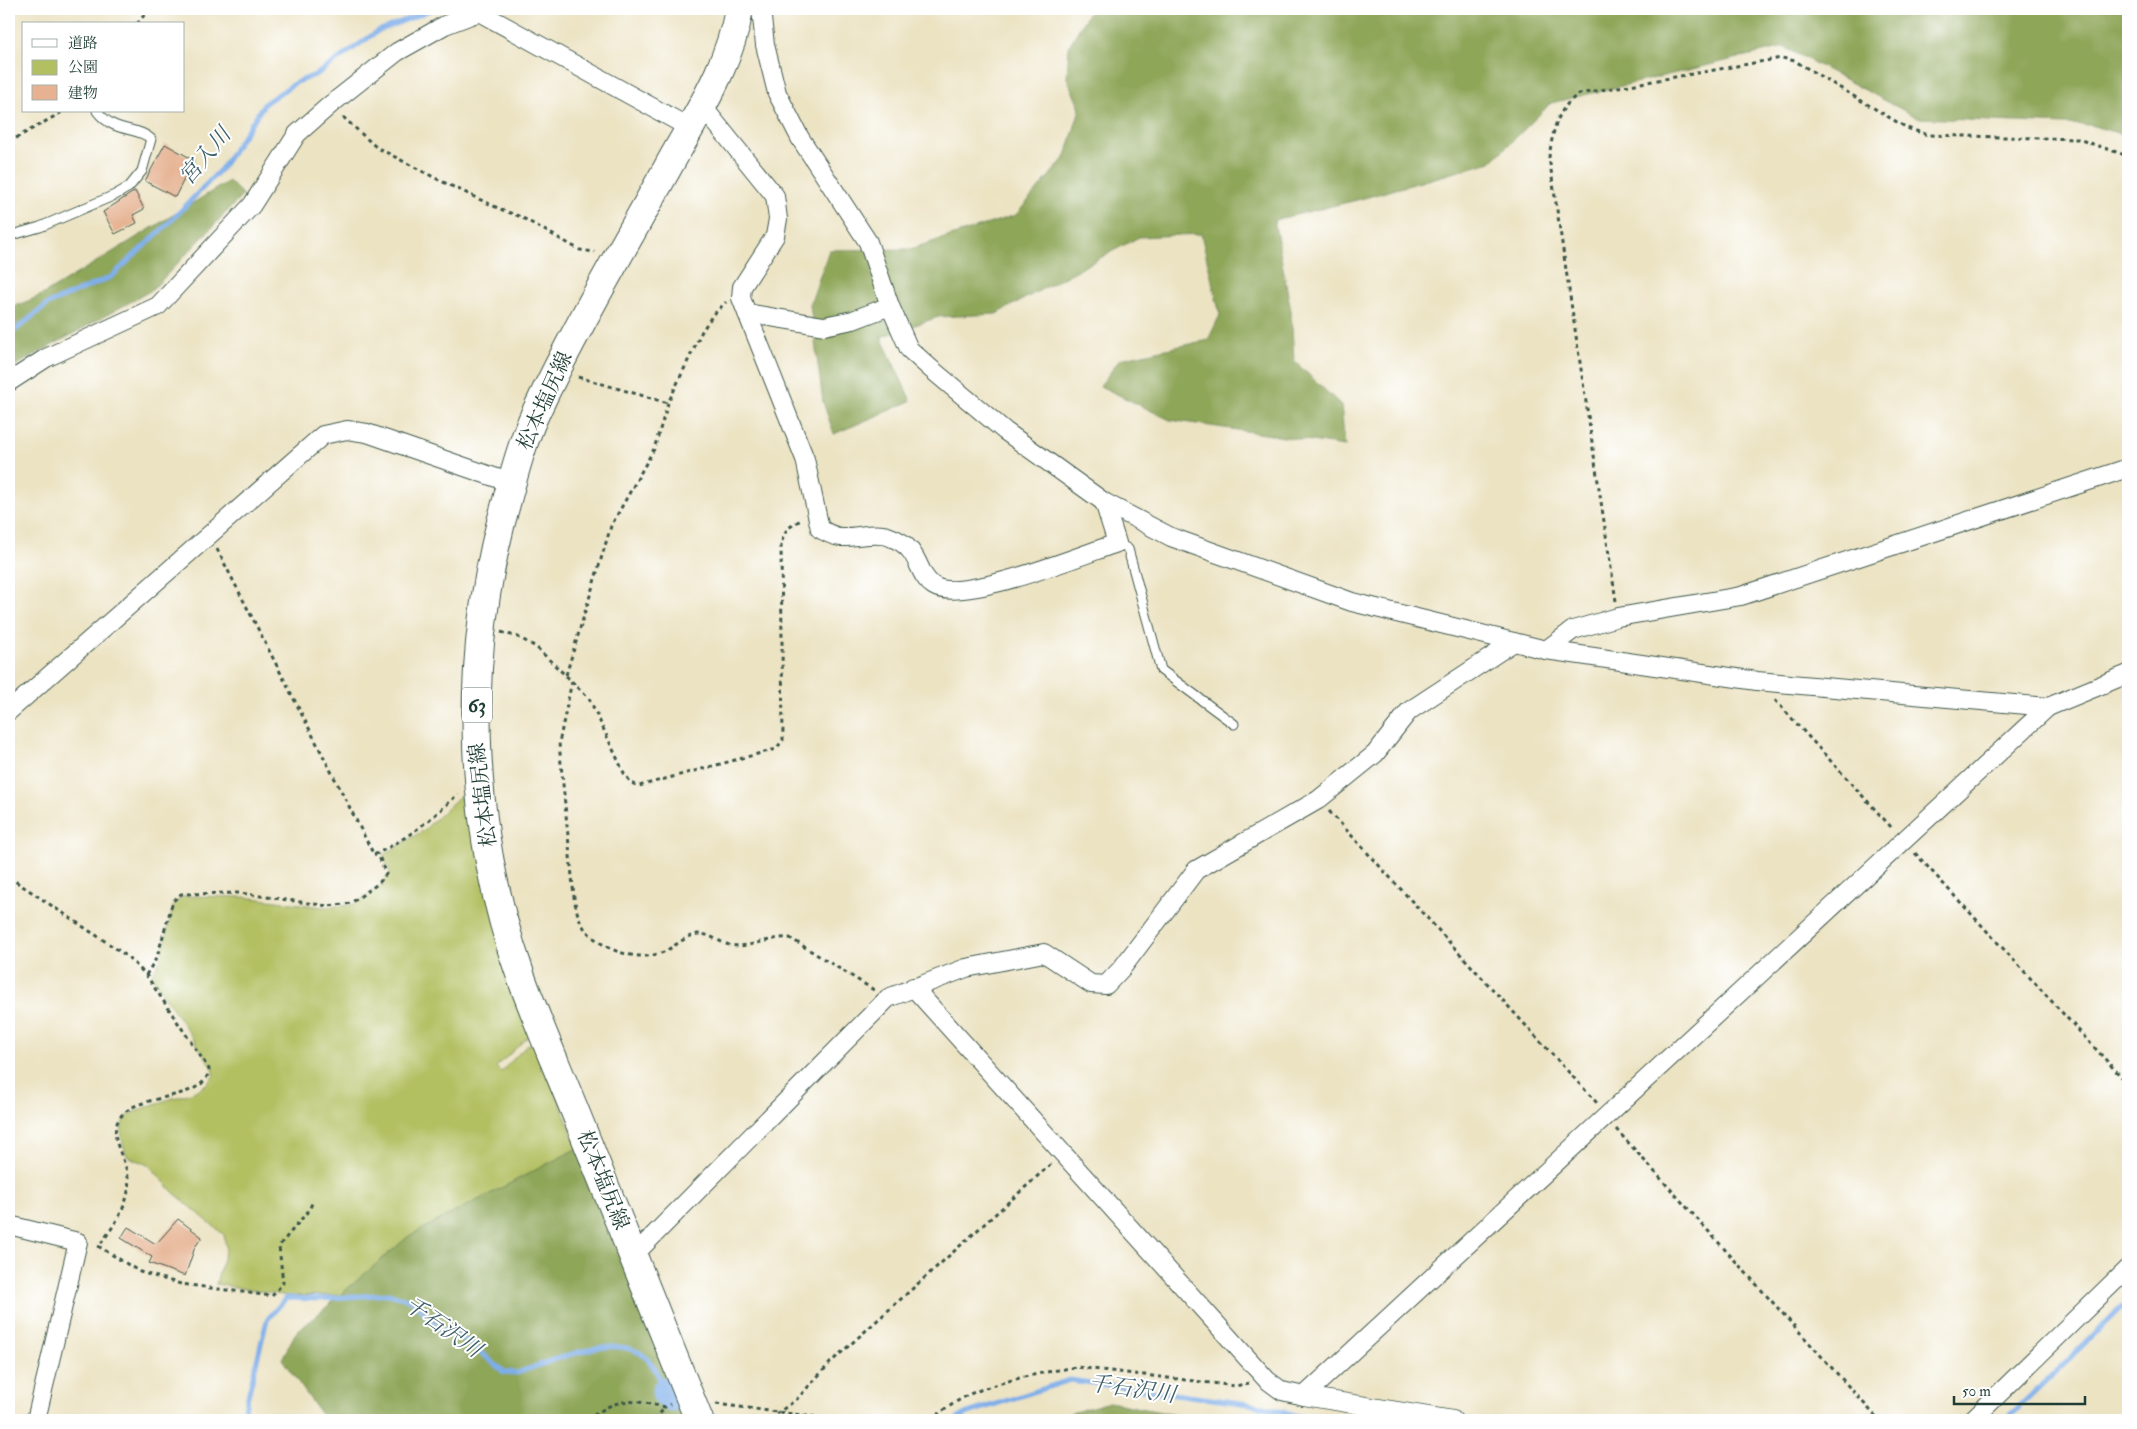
<svg xmlns="http://www.w3.org/2000/svg" width="2137" height="1429" font-family="'IM FELL Double Pica','Noto Serif JP',serif">
<rect width="100%" height="100%" fill="#fff"/>
<filter id="ink" filterUnits="userSpaceOnUse"><feTurbulence type="fractalNoise" baseFrequency=".02" numOctaves="2"/><feDisplacementMap in="SourceGraphic" scale="10" xChannelSelector="R" yChannelSelector="G"/><feConvolveMatrix kernelMatrix="1 2 1 2 8 2 1 2 1" color-interpolation-filters="sRGB"/></filter>
<filter id="wash" filterUnits="userSpaceOnUse"><feTurbulence type="fractalNoise" baseFrequency=".0096" numOctaves="4" result="noise"/><feDisplacementMap in="SourceGraphic" scale="20" xChannelSelector="R" yChannelSelector="G"/><feGaussianBlur stdDeviation="1.12" result="paint"/><feColorMatrix in="noise" values="0 0 0 0 0 0 0 0 0 0 0 0 0 0 0 0 0 1.4 0 .05"/><feComposite in="paint" operator="in"/></filter>
<g filter="url(#wash)">
<rect width="100%" height="100%" fill="#ece3c3"/>
<path fill="#b3c062" stroke="#697e4b" d="M461,795L470,796L532,1033L496,1067L501,1072L528,1044L537,1046L578,1148L409,1236L340,1295L288,1296L216,1284L226,1248L224,1235L173,1192L150,1166L127,1156C122,1142 119,1132 124,1118C136,1111 150,1105 164,1101C184,1094 201,1094 214,1075L212,1067L151,976L160,960L174,903L184,896L244,897L324,907L352,905L381,886L390,873L383,855L424,830Z"/>
<g fill="#8ea658" stroke="#567246">
<polygon points="1091,9 2128,9 2128,136 2090,125 1918,118 1784,47 1551,103 1491,162 1357,200 1274,220 1291,311 1294,361 1341,405 1345,446 1170,420 1100,386 1120,359 1208,340 1220,315 1201,234 1139,237 996,314 938,317 881,337 911,401 834,434 823,402 810,305 829,250 910,249 1016,215 1066,156 1080,109 1067,78 1069,46"/>
<polygon points="229,181 243,195 152,290 9,369 9,309 42,295"/>
<polygon points="578,1148 690,1420 325,1420 282,1359 295,1334 409,1236"/>
<polygon points="1110,1402 1201,1420 1046,1420"/>
</g>
<g fill="none" stroke-linecap="round" stroke-linejoin="round">
<g stroke="#7eaee9" stroke-width="5">
<polyline points="9,335 48,304 111,277 173,219 221,169 265,103 295,83 317,74 378,31 433,9"/>
<polyline points="711,1416 746,1420"/>
<path d="M239,1420L244,1412L267,1320L286,1298L318,1299L390,1294L413,1301L437,1327L467,1341L504,1372L517,1373C551,1362 623,1327 650,1362C657,1371 661,1382 667,1392"/>
<polyline points="956,1420 965,1414 1070,1380 1256,1405 1313,1420"/>
<polyline points="2005,1420 2128,1302"/>
</g>
<polyline stroke="#7eaee9" stroke-width="31" points="667,1392 671,1396"/>
</g>
<g id="blocks">
<g fill="#e6b292">
<polygon points="165,144 194,160 175,197 145,181"/>
<polygon points="135,191 144,209 133,215 137,223 115,234 103,212"/>
<polygon points="178,1219 202,1237 195,1247 185,1276 149,1263 152,1257 121,1238 128,1227 156,1244"/>
</g>
</g>
</g>
<g filter="url(#ink)">
<use href="#blocks" fill-opacity="0" stroke="#3e5649" stroke-width="1"/>
<g fill="none" stroke-linecap="round" stroke-linejoin="round">
<defs>
<g id="service">
<path d="M9,236L40,227L115,195L129,187L142,171L151,139C138,126 114,134 97,111"/>
<polyline points="1117,543 1128,549 1161,670 1234,724"/>
</g>
<g id="minor">
<polyline points="761,9 765,45 777,93 800,138 868,242 890,306 909,349 930,368 1005,431 1104,502 1171,537 1352,602 1546,650 1757,681 2048,707 2128,674"/>
<path d="M703,107L775,196L778,219L775,236L742,287L741,298L805,459L820,529C826,532 834,537 841,537C856,538 876,531 890,537C922,548 915,574 934,586C962,604 1084,554 1117,543L1104,502"/>
<polyline points="747,313 824,326 853,320 890,306"/>
<polyline points="9,382 46,358 158,306 252,205 297,134 330,105 397,52 445,25 479,12 690,128"/>
<polyline points="1546,650 1573,630 1618,617 1741,596 2128,468"/>
<polyline points="9,711 323,435 347,430 367,433 511,483"/>
<polyline points="913,987 1267,1380 1282,1391 1304,1396 1453,1420"/>
<polyline points="9,1225 78,1242 36,1420"/>
<polyline points="633,1256 888,998 966,968 1044,953 1091,984 1106,985 1122,968 1196,870 1318,800 1375,754 1409,711 1514,642"/>
<polyline points="1304,1396 2048,707"/>
<polyline points="1972,1420 2128,1268"/>
</g>
<path id="primary" d="M699,1420C661,1327 624,1233 586,1139C565,1085 541,1032 521,977C469,832 463,671 501,522C511,486 520,447 535,414C575,329 623,248 668,167C696,116 730,66 739,9"/>
</defs>
<use href="#service" stroke="#3e5649" stroke-width="11"/>
<use href="#minor" stroke="#3e5649" stroke-width="20"/>
<use href="#primary" stroke="#3e5649" stroke-width="30"/>
<g stroke="#3e5649" stroke-width="3" stroke-dasharray="4 4" stroke-linecap="butt">
<polyline points="137,24 149,9"/>
<polyline points="343,117 376,147 441,181 500,209 521,217 580,250 595,252"/>
<polyline points="9,142 64,111"/>
<polyline points="578,377 668,403"/>
<path d="M217,549L374,855C407,839 432,819 458,794"/>
<path d="M1616,601L1549,157C1553,132 1556,109 1579,94L1782,58L1795,61L1907,128L1928,135L2078,139L2128,156"/>
<polyline points="501,632 518,637 536,647 589,698 624,773 631,783 639,786 776,749 783,740 781,543 787,529 802,519"/>
<polyline points="566,675 611,526 654,449 668,403 702,331 712,316 726,302"/>
<path d="M572,681L559,743L574,897C576,908 578,920 585,929C602,950 636,962 661,953C674,948 684,936 698,934C709,933 720,943 730,945C751,949 770,936 790,938L874,990"/>
<polyline points="1775,700 1892,828"/>
<polyline points="1329,811 1597,1103"/>
<polyline points="1915,853 2128,1084"/>
<path d="M9,877L127,956L146,975L209,1069C206,1104 133,1090 118,1121C109,1139 126,1159 128,1177C132,1202 113,1227 99,1246"/>
<polyline points="146,975 157,957 173,901 181,894 240,893 328,906 351,903 379,883 386,874 378,854"/>
<polyline points="1616,1129 1879,1420"/>
<polyline points="98,1246 140,1272 181,1284 272,1296 283,1283 279,1246 309,1210 313,1201"/>
<polyline points="716,1404 840,1420"/>
<polyline points="776,1414 796,1400 832,1361 1051,1164"/>
<path d="M587,1420C619,1397 627,1399 665,1407L670,1404"/>
<polyline points="655,1420 665,1407"/>
<path d="M930,1420C946,1409 962,1396 980,1390C1010,1379 1044,1372 1076,1367L1236,1386L1249,1383"/>
</g>
<use href="#service" stroke="#fff" stroke-width="9"/>
<use href="#minor" stroke="#fff" stroke-width="18"/>
<use href="#primary" stroke="#fff" stroke-width="28"/>
</g>
</g>
<g text-anchor="middle" dominant-baseline="central" stroke-width="4" stroke-linejoin="round" paint-order="stroke">
<rect fill="#fff" stroke="#627771" stroke-width="1" x="462" y="687.5" width="30" height="35" rx="4"/>
<g font-size="20" font-weight="bold" fill="#1f3d34">
<text x="477" y="705">63</text>
</g>
<g font-size="21" fill="#1f3d34" stroke="#fff">
<text transform="translate(545 401) rotate(-66)">松本塩尻線</text>
<text transform="translate(483 795) rotate(-97)">松本塩尻線</text>
<text transform="translate(603 1180) rotate(68)">松本塩尻線</text>
</g>
<g font-size="22" font-style="italic" fill="#3c5f6a" stroke="#fff">
<text transform="translate(205 156) rotate(-50)">宮入川</text>
<text transform="translate(443 1327) rotate(35)">千石沢川</text>
<text transform="translate(1132 1389) rotate(8)">千石沢川</text>
</g>
</g>
<rect width="2137" height="1429" fill="none" stroke="#fff" stroke-width="30"/>
<rect x="22" y="22" width="162" height="90" fill="#ffffff" stroke="#a5b1ae"/>
<rect x="32" y="39" width="25" height="8" fill="#ffffff" stroke="#a5b1ae"/>
<text x="68" y="48" font-size="15" fill="#1f3d34">道路</text>
<rect x="32" y="60" width="25" height="15" fill="#b3c062" stroke="#a5b1ae"/>
<text x="68" y="72" font-size="15" fill="#1f3d34">公園</text>
<rect x="32" y="85" width="25" height="15" fill="#e6b292" stroke="#a5b1ae"/>
<text x="68" y="98" font-size="15" fill="#1f3d34">建物</text>
<path d="M1954 1396v8h131v-8" fill="none" stroke="#1f3d34" stroke-width="2.5"/>
<text x="1962" y="1396" font-size="15" fill="#1f3d34" stroke="#ffffff" stroke-width="4" paint-order="stroke">50 m</text>
</svg>
